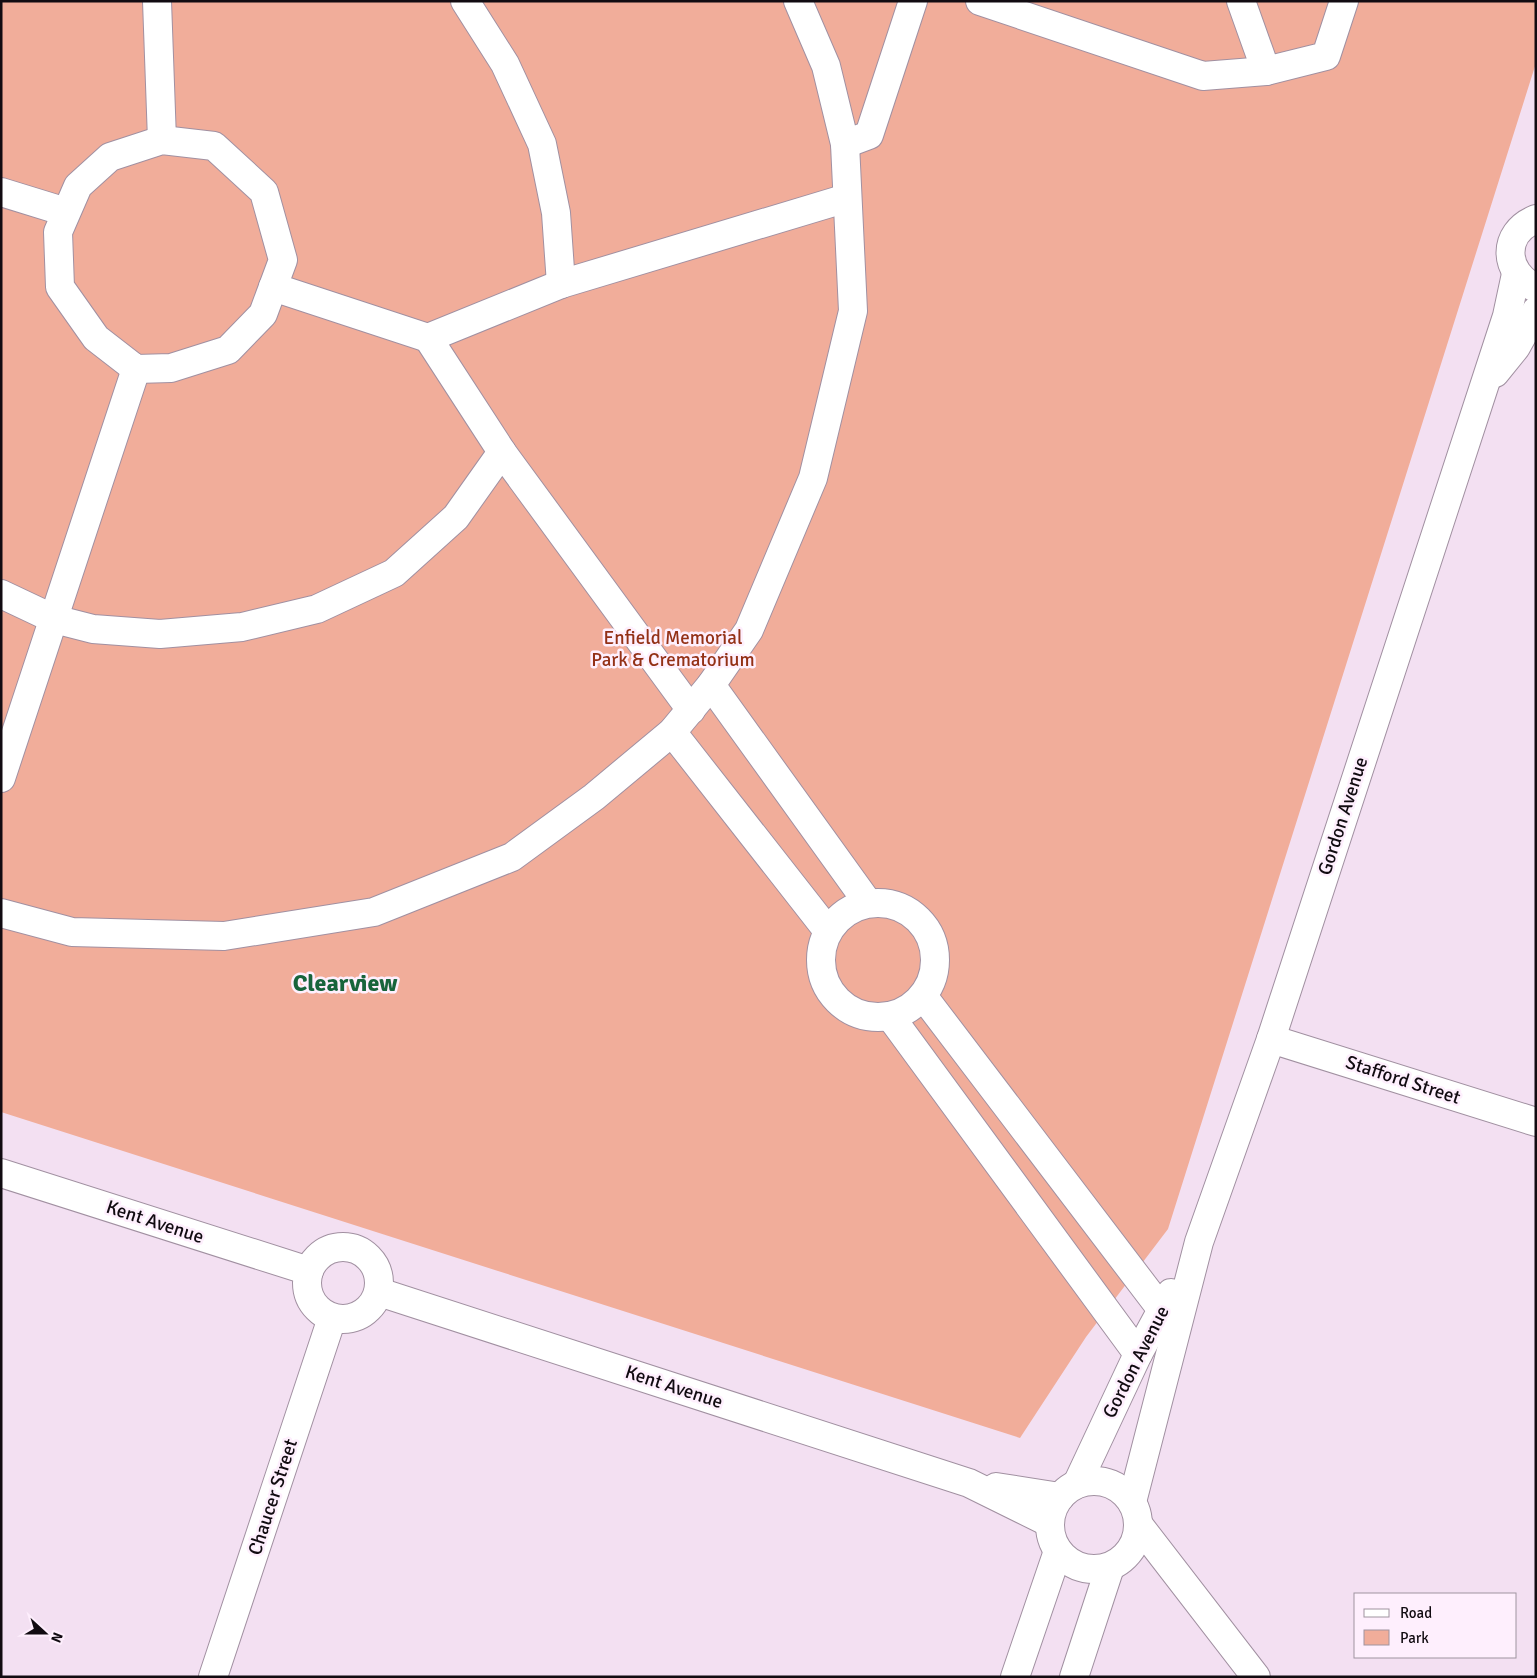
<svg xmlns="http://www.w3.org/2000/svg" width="1537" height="1678" font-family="Signika,sans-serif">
<rect width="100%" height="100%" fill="#f3e0f2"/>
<polygon fill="#f1ad9a" points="1,1 1536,1 1536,63 1168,1229 1086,1337 1020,1438 1,1112"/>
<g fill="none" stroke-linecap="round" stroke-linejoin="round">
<defs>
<g id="minor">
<polyline points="157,1 162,140"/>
<polyline points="465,1 505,64 542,144 556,213 561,284"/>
<polyline points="980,1 1203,76 1266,71 1326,56 1344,1"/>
<polyline points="1241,1 1266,71"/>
<polygon points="162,140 214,146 264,192 283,260 263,314 228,350 171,368 136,369 96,338 60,287 58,232 78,186 110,157"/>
<polyline points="845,144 869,135 913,1"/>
<polyline points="1,192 66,212"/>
<path d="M1536,219C1501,233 1503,273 1536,288"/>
<polyline points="273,287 428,338"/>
<polyline points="1495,373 1516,347 1536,311"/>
<polyline points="1,594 54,619 93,629 160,634 242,627 317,609 394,573 456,517 502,452"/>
<polyline points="711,685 868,903"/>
<polyline points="691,710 502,452 428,338 561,284 847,198"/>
<polyline points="672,732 828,931"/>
<polyline points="1,778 136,369"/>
<circle cx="878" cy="960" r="57"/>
<polyline points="1,913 72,932 224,936 374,912 512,857 594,797 672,732 711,685 749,630 813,478 853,311 845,144 826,66 798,1"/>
<polyline points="923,996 1162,1310"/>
<polyline points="890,1016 1138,1354"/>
<polyline points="1271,1039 1536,1122"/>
<polyline points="1,1173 309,1271"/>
<circle cx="343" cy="1283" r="36"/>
<polyline points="379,1292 969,1483 1050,1523"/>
<circle cx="1094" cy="1525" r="44"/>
<polyline points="1077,1484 1138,1354 1171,1293"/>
<polyline points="996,1487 1060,1497"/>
<polyline points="1132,1502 1199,1242 1271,1039 1507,316 1516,274"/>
<polyline points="1138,1524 1256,1677"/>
<polyline points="213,1677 332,1318"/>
<polyline points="1015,1677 1058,1551"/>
<polyline points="1074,1677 1110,1567"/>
</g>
</defs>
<use href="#minor" stroke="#a190a1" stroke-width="30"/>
<use href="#minor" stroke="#fff" stroke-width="28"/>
</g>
<g text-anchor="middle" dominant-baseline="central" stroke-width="5" stroke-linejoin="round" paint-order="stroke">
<g font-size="19" fill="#933116" stroke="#feeffd">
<text x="673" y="638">Enfield Memorial<tspan x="673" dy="22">Park &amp; Crematorium</tspan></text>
</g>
<g font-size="19" fill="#110b11" stroke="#feeffd">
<text transform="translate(1343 816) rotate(-72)">Gordon Avenue</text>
<text transform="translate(1403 1080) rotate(18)">Stafford Street</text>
<text transform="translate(155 1222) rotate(18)">Kent Avenue</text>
<text transform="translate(1136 1362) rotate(-63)">Gordon Avenue</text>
<text transform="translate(674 1387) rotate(18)">Kent Avenue</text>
<text transform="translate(273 1497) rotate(-72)">Chaucer Street</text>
</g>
<g font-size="24" font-weight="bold" fill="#17643b" stroke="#feeffd">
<text x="345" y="983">Clearview</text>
</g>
</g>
<rect width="1537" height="1678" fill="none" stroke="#110b11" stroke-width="5"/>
<rect x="1354" y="1593" width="162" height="65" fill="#feeffd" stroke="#9f949f"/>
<rect x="1364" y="1609" width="25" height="8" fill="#ffffff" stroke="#9f949f"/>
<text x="1400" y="1618" font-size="15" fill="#110b11">Road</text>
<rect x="1364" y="1630" width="25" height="15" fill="#f1ad9a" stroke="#9f949f"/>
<text x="1400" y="1643" font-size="15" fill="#110b11">Park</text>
<g transform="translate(45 1633) rotate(111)" stroke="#feeffd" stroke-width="4" paint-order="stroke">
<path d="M0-4L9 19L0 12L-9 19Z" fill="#110b11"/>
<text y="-8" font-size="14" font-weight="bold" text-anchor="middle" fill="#110b11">N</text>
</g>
</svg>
